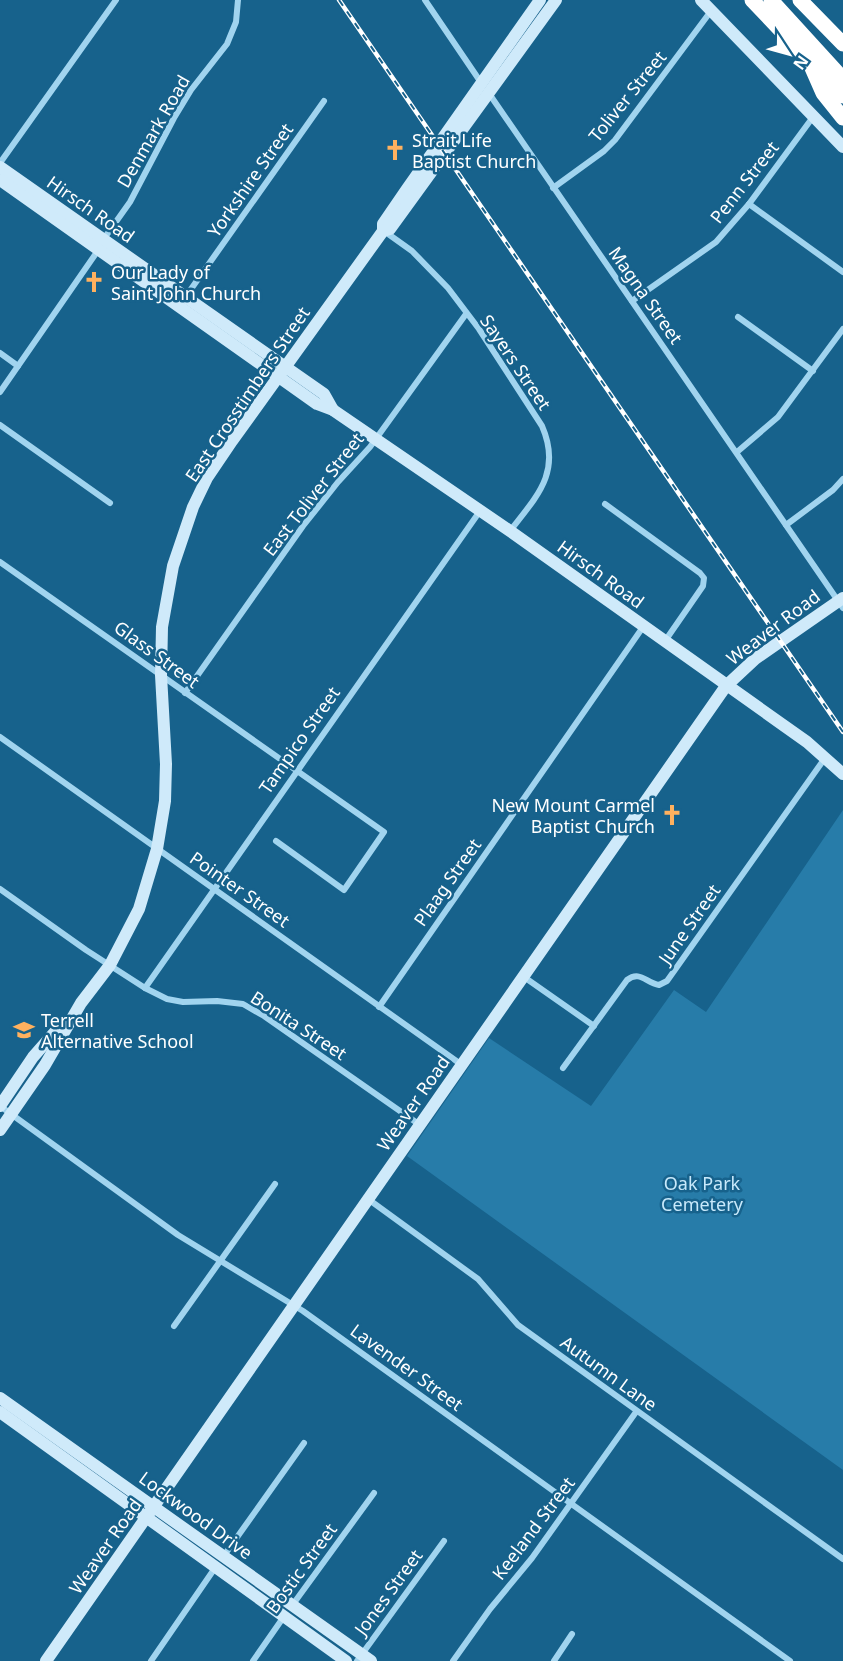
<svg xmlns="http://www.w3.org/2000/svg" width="843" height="1661" font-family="'Noto Sans',sans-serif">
<rect width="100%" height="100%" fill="#17628c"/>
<polygon fill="#277ca9" points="843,810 843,1470 407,1156 489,1038 591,1106 674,990 706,1012"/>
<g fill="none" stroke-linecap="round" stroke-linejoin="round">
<g stroke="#a1d4ef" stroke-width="6">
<polyline points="425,0 482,84"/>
<polyline points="488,92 843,608"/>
<polyline points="0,163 116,0"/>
<polyline points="553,188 604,151 615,140 711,11"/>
<polyline points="749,204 843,272"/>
<path d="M384,231L412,251L448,288L479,329L542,426C562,472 537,496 510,531"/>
<polyline points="103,240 130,202 174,118 191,90 227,44 236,22 238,0"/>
<polyline points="184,299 324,101"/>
<polyline points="632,301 716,242 749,204 813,117"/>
<polyline points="738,317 813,371"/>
<polyline points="0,353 18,366"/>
<polyline points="0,392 99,249"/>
<polyline points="0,425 110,503"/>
<polyline points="737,452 778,417 843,329"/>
<polyline points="605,504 700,573 704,578 703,586 665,641"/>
<polyline points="786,525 833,490 843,479"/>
<polyline points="0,562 384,832 344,890 276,841"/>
<polyline points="185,693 303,526 338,482 370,447 466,314"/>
<polyline points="0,737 462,1065"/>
<polyline points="0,889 86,950 145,988 167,999 183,1002 217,1001 243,1004 264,1016 420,1125"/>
<polyline points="524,977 594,1026"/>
<polyline points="145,988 480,511"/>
<polyline points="379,1007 643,627"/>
<path d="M563,1068L627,980C640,970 646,983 659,985L667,981L825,758"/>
<polyline points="0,1106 178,1235 303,1311 790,1661"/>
<polyline points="368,1199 478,1279 518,1325 843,1559"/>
<polyline points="174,1326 275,1184"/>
<polyline points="223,1557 304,1443"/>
<polyline points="291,1607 374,1493"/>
<polyline points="151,1661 217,1565"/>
<polyline points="253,1661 285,1615"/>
<polyline points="357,1661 444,1541"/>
<polyline points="453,1661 490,1609 532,1558 636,1412"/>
<polyline points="554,1661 572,1634"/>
</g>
<g stroke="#cfeafa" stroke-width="12">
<polyline points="701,0 843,147"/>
<polyline points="0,167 324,394 333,410"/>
<polyline points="0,180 317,404 333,410 510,531 807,742 843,774"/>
<polyline points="383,231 383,224 407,189 540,0"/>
<polyline points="0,1106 33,1057 62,1024"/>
<polyline points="0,1130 45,1065 81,1003 110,965 139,909 157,849 165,801 166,764 161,675 162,627 173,566 193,507 207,478 232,441 383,231 390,229 556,0"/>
<polyline points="0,1398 371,1661"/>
<polyline points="0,1412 346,1661"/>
<polyline points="46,1661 726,686 755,659 843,598"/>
</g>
<g stroke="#fff" stroke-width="15">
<polyline points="752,0 843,96"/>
<polyline points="771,0 843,79"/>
<polyline points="800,0 843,44"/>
<polyline points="812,68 823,93 843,118"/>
</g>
<defs>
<polyline id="rail" points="339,0 843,732"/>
</defs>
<use href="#rail" stroke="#fff" stroke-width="4.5"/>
<use href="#rail" stroke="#17628c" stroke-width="2" stroke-dasharray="7" stroke-linecap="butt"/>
</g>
<defs>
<symbol id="church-bare" viewBox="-9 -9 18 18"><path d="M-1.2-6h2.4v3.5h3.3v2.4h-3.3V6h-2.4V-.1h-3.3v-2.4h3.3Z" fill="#ffb15f" stroke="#17628c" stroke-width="2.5" paint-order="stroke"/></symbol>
<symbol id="school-bare" viewBox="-9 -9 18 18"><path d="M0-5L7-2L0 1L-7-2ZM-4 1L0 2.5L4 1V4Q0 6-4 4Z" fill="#ffb15f" stroke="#17628c" stroke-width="2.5" paint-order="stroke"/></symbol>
</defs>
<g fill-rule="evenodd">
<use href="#church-bare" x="380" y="135" width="30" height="30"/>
<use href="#church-bare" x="79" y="267" width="30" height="30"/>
<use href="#church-bare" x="657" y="800" width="30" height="30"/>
<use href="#school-bare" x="9" y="1015" width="30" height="30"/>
</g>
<g text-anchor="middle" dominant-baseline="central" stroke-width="5" stroke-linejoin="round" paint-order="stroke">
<g font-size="18" fill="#fff" stroke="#17628c">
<text transform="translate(627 96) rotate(-51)">Toliver Street</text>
<text transform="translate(153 131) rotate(-60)">Denmark Road</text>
<text transform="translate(250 180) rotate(-55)">Yorkshire Street</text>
<text transform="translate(744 182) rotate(-52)">Penn Street</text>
<text transform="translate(91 209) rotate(35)">Hirsch Road</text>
<text transform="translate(646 295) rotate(55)">Magna Street</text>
<text transform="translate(516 362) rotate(56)">Sayers Street</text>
<text transform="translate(247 394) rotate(-56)">East Crosstimbers Street</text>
<text transform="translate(313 494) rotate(-52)">East Toliver Street</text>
<text transform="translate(601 574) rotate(36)">Hirsch Road</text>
<text transform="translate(773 627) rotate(-37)">Weaver Road</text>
<text transform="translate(157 654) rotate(36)">Glass Street</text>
<text transform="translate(299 740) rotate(-55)">Tampico Street</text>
<text transform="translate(447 882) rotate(-55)">Plaag Street</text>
<text transform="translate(240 889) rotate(35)">Pointer Street</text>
<text transform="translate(689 924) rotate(-55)">June Street</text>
<text transform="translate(299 1025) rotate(33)">Bonita Street</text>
<text transform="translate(413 1103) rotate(-55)">Weaver Road</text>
<text transform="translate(407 1367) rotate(36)">Lavender Street</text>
<text transform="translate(609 1373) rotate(36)">Autumn Lane</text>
<text transform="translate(196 1515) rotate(36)">Lockwood Drive</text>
<text transform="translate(533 1528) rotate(-53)">Keeland Street</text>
<text transform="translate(105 1546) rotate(-55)">Weaver Road</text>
<text transform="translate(301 1568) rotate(-54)">Bostic Street</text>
<text transform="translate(388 1592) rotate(-54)">Jones Street</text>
</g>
<g font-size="18" fill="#fff" stroke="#17628c" text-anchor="start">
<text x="412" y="140">Strait Life<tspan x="412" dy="21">Baptist Church</tspan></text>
<text x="111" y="272">Our Lady of<tspan x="111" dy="21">Saint John Church</tspan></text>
<text x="655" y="805" text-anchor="end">New Mount Carmel<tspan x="655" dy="21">Baptist Church</tspan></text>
<text x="41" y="1020">Terrell<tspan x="41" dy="21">Alternative School</tspan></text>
</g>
<g font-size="18" fill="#c8e9fb" stroke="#17628c">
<text x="702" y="1183">Oak Park<tspan x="702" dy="21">Cemetery</tspan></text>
</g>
</g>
<g transform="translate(789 54) rotate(126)" stroke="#17628c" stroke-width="4.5" paint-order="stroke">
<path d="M0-4.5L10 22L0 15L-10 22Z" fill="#ffffff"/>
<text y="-9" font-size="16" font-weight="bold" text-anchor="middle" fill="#ffffff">N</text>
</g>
</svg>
